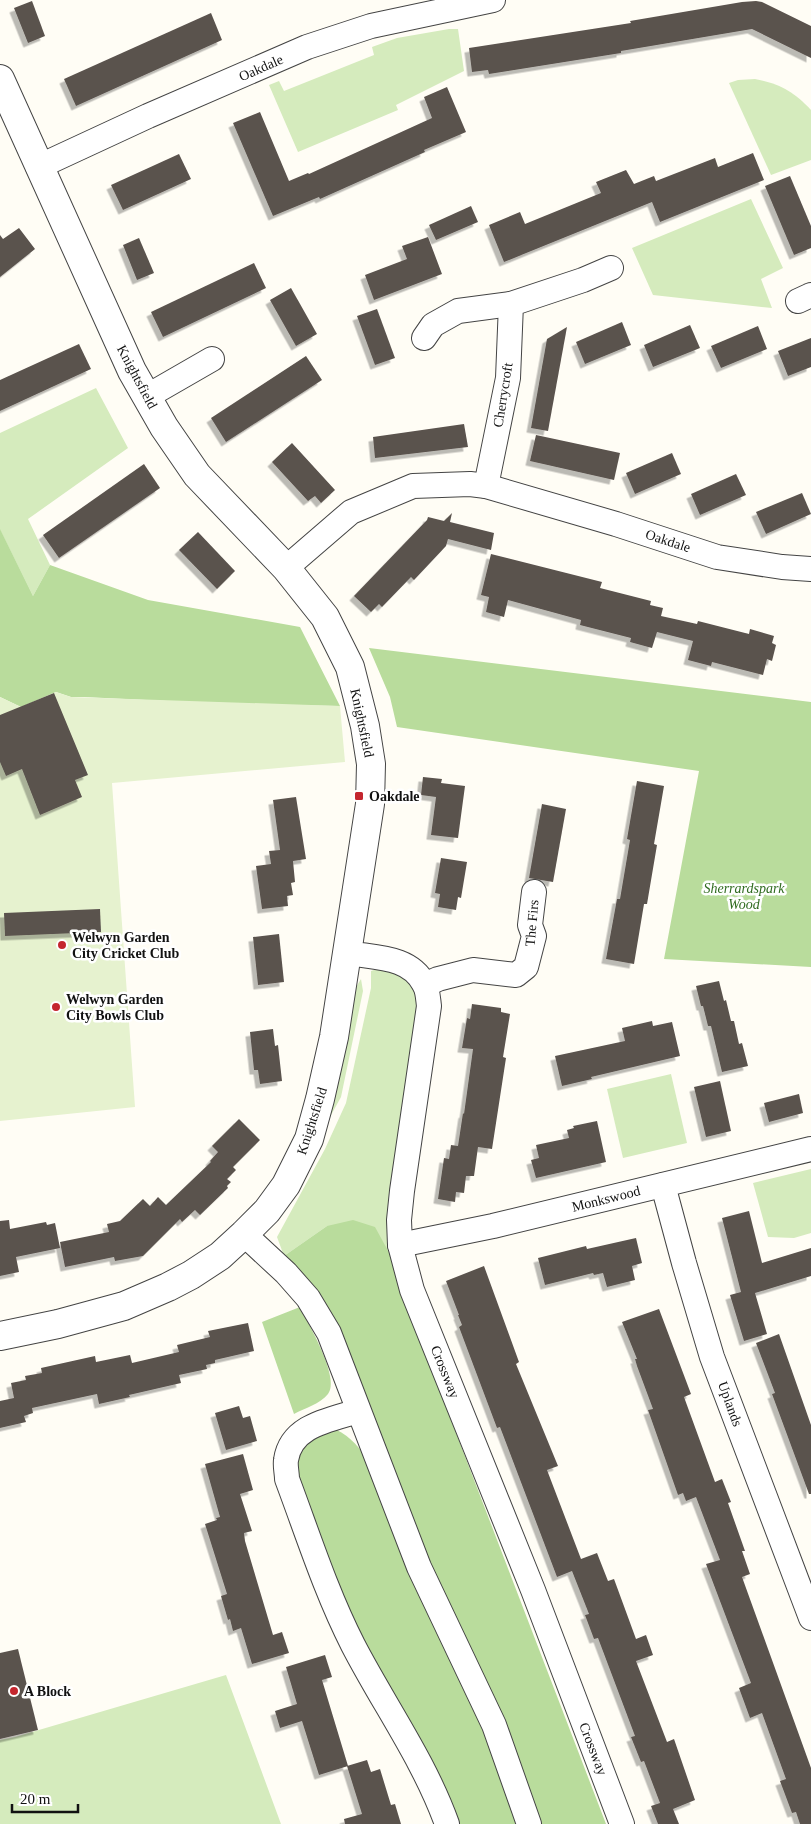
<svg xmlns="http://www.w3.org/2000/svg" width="811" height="1824" font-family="'Times New Roman',serif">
<defs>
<filter id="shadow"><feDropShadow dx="-4.5" dy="4.5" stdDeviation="0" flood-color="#0004"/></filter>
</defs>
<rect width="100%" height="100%" fill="#fffdf5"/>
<g fill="#d5ebbd">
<polygon points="449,29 458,29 464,71 396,105 398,110 298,152 269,85 279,81 284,91 374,55 372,47 397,38"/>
<path d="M755,79C780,84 793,91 811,110V160L771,175L729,83L738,80Z"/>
<polygon points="751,199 783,268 761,279 772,308 653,295 632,248"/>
<polygon points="96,388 128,448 28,519 50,565 33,596 0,530 0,433"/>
<polygon points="380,968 391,969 412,981 419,1004 392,1258 327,1226 284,1256 277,1237 325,1149 346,1103 371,988 371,971"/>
<path d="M361,979L363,991L341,1097L330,1117C334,1096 339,1076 342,1055C346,1031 347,999 361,979Z"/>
<polygon points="671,1074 687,1143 623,1158 607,1089"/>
<polygon points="811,1169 811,1233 794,1238 768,1237 753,1183"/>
<polygon points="226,1675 281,1824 0,1824 0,1740 15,1737"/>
</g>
<g fill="#b9dc9c">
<polygon points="0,529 33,596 50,565 148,600 300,627 340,706 229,704 84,697 71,697 56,692 21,707 0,697"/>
<polygon points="369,648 811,702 811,967 664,959 699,771 397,727 390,697"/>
<polygon points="353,1220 375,1227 392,1258 402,1292 606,1824 538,1824 284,1256 327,1226"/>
<path d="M300,1307C308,1323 341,1379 328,1394C320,1404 305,1408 294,1414L262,1322Z"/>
<path d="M330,1427C347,1433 356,1444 367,1458L488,1731L519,1824H455L363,1641L311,1519L294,1465L297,1449Z"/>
</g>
<polygon fill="#e6f2cf" points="56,692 71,697 340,706 345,762 112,783 135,1107 0,1121 0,697 21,707"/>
<g fill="#5a524d" filter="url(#shadow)">
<polygon points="32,1 45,36 28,43 14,8"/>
<polygon points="756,1 762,2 811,26 811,58 752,29 621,51 621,53 489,74 488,70 472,72 469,48 631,23 630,21 742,2"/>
<polygon points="211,13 222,40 76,106 64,79"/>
<polygon points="447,87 466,132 424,150 425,152 320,199 319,197 273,216 233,123 260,112 289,181 308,173 309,174 432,118 424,97"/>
<polygon points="753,153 764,180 660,222 652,202 504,262 489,225 520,212 525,224 601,193 596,182 626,170 634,184 654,176 656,181 715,158 718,167"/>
<polygon points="179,154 191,179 123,210 111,185"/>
<polygon points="790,176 811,226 811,248 794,255 765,186"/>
<polygon points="471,206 478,222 436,240 429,225"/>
<polygon points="19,228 35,249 0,277 0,235 3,239"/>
<polygon points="428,237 442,274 374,300 365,275 407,259 402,246"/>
<polygon points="139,238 154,273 137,280 123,245"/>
<polygon points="254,263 266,288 163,337 151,312"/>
<polygon points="291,288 317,334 296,346 270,300"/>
<polygon points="377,309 395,358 375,365 357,316"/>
<polygon points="622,322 631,345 585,364 576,342"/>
<polygon points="690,325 700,348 653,367 644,345"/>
<polygon points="758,326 767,349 721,368 711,346"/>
<polygon points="567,327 548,431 531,428 547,339"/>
<polygon points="811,338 811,367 788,376 778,351"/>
<polygon points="79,344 91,369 0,411 0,380"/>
<polygon points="306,356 322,380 226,442 211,418"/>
<polygon points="464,424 468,447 375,458 373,437"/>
<polygon points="536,435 620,453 614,480 530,461"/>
<polygon points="292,443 335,490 321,503 315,496 308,501 272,462"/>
<polygon points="672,453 681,474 635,494 626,473"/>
<polygon points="144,464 160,488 59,558 43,535"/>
<polygon points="736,474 746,495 700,515 691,494"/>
<polygon points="802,493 811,514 766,534 756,512"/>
<polygon points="452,513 450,522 494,533 491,550 448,539 446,546 414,580 411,577 382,607 379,604 371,612 354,596 427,520 428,517 444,521"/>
<polygon points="198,532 235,571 217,589 179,550"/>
<polygon points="491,554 602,582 600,588 651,601 650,605 663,608 661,616 697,624 698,621 749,634 750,629 774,636 772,643 776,645 772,661 767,659 763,675 712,662 711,666 688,660 693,641 657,632 652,648 630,642 631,638 580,625 581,620 508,600 504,617 486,612 489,597 481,595"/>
<polygon points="54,693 88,775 75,780 82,797 40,815 22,769 6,776 0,762 0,715"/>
<polygon points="423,777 442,779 441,783 465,786 458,838 431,835 436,797 421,795"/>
<polygon points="637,781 664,786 654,844 657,845 647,904 644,904 634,964 606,959 617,899 620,899 630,840 627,839"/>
<polygon points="296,797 306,859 293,861 295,882 291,883 293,895 287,896 288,906 262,909 256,866 271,864 269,851 280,850 273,800"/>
<polygon points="542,804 566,809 553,882 529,878"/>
<polygon points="441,858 467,862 461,898 458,897 456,910 438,907 440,894 435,893"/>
<polygon points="100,909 101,932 5,936 4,913"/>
<polygon points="279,934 284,982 258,985 253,937"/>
<polygon points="719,981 724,1001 726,1000 731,1021 734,1021 739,1044 742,1043 748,1066 722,1072 711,1026 708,1026 703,1006 701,1006 696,986"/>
<polygon points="472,1004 501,1008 501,1012 510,1014 503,1057 506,1058 492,1149 478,1147 474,1176 466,1176 464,1193 456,1192 455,1202 438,1199 444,1158 449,1159 451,1145 458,1146 463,1113 464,1114 473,1049 462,1048 467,1018 470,1019"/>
<polygon points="652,1021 653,1026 672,1022 680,1056 591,1077 592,1079 562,1086 555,1056 625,1041 622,1028"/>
<polygon points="273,1029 275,1046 278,1045 282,1081 260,1084 258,1070 254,1070 250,1032"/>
<polygon points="720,1081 731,1131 706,1137 694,1087"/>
<polygon points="799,1094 803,1113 769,1122 764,1103"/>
<polygon points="239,1119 260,1140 233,1167 236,1170 227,1179 231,1182 227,1186 228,1188 200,1215 195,1210 182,1222 180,1219 143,1256 115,1261 114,1257 65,1267 60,1242 109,1232 107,1224 120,1221 143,1199 150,1206 158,1197 166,1205 211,1162 210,1161 218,1152 212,1146"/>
<polygon points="597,1121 606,1162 536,1178 531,1160 539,1158 536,1145 569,1138 567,1130 574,1128 573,1126"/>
<polygon points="749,1211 762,1263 811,1248 811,1276 755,1293 767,1334 744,1341 730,1295 741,1292 722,1218"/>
<polygon points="9,1220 10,1229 46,1222 47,1225 55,1223 60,1248 16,1257 19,1272 0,1276 0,1221"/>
<polygon points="636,1238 642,1263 632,1266 635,1280 607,1287 603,1273 594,1275 593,1273 545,1285 538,1258 586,1246 587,1249"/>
<polygon points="484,1266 519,1362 516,1364 558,1466 547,1470 581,1559 597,1553 608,1581 614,1579 636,1639 646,1635 653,1655 636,1661 667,1742 674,1739 695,1800 673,1809 679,1824 658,1824 651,1806 660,1803 644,1761 641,1762 631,1737 635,1736 598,1638 594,1639 585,1615 589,1614 572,1571 557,1577 500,1427 497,1428 459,1327 462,1325 458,1315 459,1315 446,1281"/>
<polygon points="659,1309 691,1394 684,1397 715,1482 722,1479 731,1502 728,1503 745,1551 742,1551 750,1574 742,1577 811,1768 811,1824 800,1824 796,1812 792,1813 780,1781 786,1779 762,1713 750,1718 739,1688 751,1683 706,1564 720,1560 696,1497 686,1501 683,1493 678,1495 648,1410 653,1409 637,1366 635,1359 637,1359 622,1322"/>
<polygon points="248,1323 254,1351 215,1360 215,1363 206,1365 207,1369 179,1375 181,1383 129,1395 130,1397 99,1404 97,1394 32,1408 33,1413 24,1416 26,1422 0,1428 0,1401 14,1398 11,1383 26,1380 25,1376 42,1373 41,1368 95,1356 96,1362 130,1355 132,1363 179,1352 177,1345 210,1337 208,1331"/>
<polygon points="779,1334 811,1425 811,1494 809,1494 772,1394 775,1393 756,1343"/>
<polygon points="239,1406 243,1418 250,1416 257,1441 226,1450 215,1413"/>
<polygon points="243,1454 253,1490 240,1494 252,1531 244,1533 245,1541 273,1635 282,1632 289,1653 252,1664 241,1628 233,1631 230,1619 228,1620 221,1596 227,1594 205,1524 217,1520 216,1518 220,1517 205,1464"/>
<polygon points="18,1649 38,1730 0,1739 0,1653"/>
<polygon points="325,1655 332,1677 322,1680 348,1766 319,1775 302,1721 280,1728 275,1711 297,1704 286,1667"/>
<polygon points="367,1760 371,1772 380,1769 391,1805 395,1804 401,1824 345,1824 344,1819 362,1814 347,1766"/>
</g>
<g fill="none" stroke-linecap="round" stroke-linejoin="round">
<defs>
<g id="minor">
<polyline points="38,167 148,116 307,47 371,26 493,0"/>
<polyline points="798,301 811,295"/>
<polyline points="424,338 433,325 458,311 511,304"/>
<polyline points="146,397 212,359"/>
<polyline points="486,486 508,378 511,304 583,280 611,268"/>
<polyline points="286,568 351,512 413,486 470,484 486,486 616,524 717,557 782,567 811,569"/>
<path d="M348,953C375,958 410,956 424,984C428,990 428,999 429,1006L402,1191L399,1220L400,1245L412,1290L533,1590L622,1824"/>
<polyline points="425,985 438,979 473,970 516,975 526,967 534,936 530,925 534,892"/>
<polyline points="663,1185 684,1263 712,1357 811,1618"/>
<polyline points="244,1234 286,1273 308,1298 329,1333 419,1567 494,1725 529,1824"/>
<polyline points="400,1245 493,1226 811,1149"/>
<path d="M358,1411C330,1420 291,1425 286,1460C285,1466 287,1473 287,1479C308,1535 326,1592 353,1645C384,1705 424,1760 447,1824"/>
</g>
<polyline id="tertiary" points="0,79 132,371 164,427 197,475 286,568 325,617 350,667 365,726 371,764 370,804 334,1037 320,1099 309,1139 286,1185 267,1211 244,1234 220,1256 191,1275 168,1287 124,1306 58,1324 0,1336"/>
</defs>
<use href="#minor" stroke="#444" stroke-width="26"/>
<use href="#tertiary" stroke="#444" stroke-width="30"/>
<use href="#minor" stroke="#fff" stroke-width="24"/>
<use href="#tertiary" stroke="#fff" stroke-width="28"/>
</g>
<g fill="#c4262e" stroke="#fff" stroke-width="2">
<rect x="354" y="791" width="10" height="10" rx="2.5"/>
<circle cx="62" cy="945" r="5"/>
<circle cx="56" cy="1007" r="5"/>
<circle cx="14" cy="1691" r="5"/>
</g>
<g text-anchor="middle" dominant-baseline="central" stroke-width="5" stroke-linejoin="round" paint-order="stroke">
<g font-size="14" fill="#111" stroke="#fff">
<text transform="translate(261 68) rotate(-24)">Oakdale</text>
<text transform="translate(137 377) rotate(62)">Knightsfield</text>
<text transform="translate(503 395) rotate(-81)">Cherrycroft</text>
<text transform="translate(668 541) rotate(18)">Oakdale</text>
<text transform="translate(362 723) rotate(78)">Knightsfield</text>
<text transform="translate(532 923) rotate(-85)">The Firs</text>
<text transform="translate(312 1121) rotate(-72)">Knightsfield</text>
<text transform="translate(606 1199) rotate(-14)">Monkswood</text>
<text transform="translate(445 1372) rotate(68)">Crossway</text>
<text transform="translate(730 1404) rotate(70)">Uplands</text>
<text transform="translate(593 1749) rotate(69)">Crossway</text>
</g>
<g font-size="14" font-weight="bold" fill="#111" stroke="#fff" text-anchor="start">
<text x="369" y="796">Oakdale</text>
<text x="72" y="937">Welwyn Garden<tspan x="72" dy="16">City Cricket Club</tspan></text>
<text x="66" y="999">Welwyn Garden<tspan x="66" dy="16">City Bowls Club</tspan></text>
<text x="24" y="1691">A Block</text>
</g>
<g font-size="14" font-style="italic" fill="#2f6b1f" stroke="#fff">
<text x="744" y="888">Sherrardspark<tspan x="744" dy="16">Wood</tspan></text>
</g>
</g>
<path d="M12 1804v8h66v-8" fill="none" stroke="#111111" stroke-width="2.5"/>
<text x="20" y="1804" font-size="15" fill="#111111" stroke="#ffffff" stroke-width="4" paint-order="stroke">20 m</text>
</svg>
